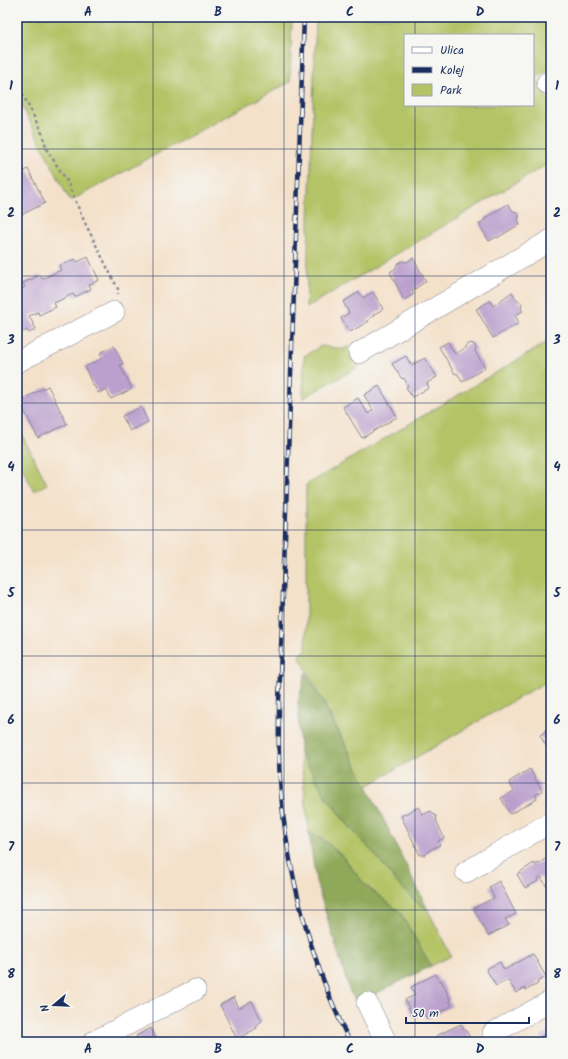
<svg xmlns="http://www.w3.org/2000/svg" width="568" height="1059" font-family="Kalam,sans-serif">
<rect width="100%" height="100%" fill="#f6f6f2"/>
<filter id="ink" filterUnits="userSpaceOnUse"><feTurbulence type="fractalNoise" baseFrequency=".025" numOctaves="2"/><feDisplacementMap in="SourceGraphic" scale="8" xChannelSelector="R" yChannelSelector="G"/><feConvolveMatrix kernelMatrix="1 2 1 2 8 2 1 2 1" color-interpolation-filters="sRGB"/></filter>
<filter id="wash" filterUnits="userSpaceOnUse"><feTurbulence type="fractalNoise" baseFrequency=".012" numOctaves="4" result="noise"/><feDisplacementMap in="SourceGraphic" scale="16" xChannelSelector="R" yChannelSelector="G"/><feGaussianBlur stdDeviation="0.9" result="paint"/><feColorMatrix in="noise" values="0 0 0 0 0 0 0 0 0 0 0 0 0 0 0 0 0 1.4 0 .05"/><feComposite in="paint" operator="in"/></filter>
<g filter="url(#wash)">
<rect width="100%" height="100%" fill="#f4e1ca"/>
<g fill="#b4c365" stroke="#687962" fill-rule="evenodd">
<polygon points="17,17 292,17 290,82 70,201 17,97"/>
<path d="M316,17H551V70L536,78L551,104V162L306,308ZM405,35H533V105H405Z"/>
<polygon points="551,340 551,679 367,786 299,655 306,650 306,485"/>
<polygon points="321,346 344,349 349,346 360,366 303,398 304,356"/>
<polygon points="17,425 47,484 34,491 17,458"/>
<polygon points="300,752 326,797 348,825 376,856 399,885 416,902 428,910 451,956 431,966 400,912 366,886 341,855 323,839 309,833"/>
</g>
<g fill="#8fa95a" stroke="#556c5c">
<polygon points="306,672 367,786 428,910 416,902 399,885 376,856 348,825 326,797 300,752 298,702"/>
<polygon points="309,833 322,839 341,855 366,886 400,912 431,966 357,1003 350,992 316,881"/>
</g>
<g id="blocks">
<g fill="#bba0cd">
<polygon points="28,169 45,203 17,217 17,175"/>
<polygon points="508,204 513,211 517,212 519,216 518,220 520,224 497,238 496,237 489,241 479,224 486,219 485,218"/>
<polygon points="88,257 99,280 89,285 91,289 75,297 73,294 54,303 56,307 39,315 38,312 29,316 36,329 29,333 27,330 17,335 17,305 22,303 17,292 25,287 23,283 40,275 42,279 61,270 59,266 75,259 77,262"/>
<polygon points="413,258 426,281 412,291 414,294 404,300 390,272 396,268 397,264 402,261 407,262"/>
<polygon points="359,292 363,298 373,292 383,309 373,315 374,316 368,320 369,321 350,332 341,318 349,313 343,302"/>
<polygon points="512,292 517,301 521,302 522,305 521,309 523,311 515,315 519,323 493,338 476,309 490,301 493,306"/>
<polygon points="448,342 455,354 465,348 466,345 470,343 474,344 476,348 475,351 485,368 462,382 457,373 455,374 439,347"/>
<polygon points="114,346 123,364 120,365 132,389 111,399 106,389 98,393 93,384 92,384 85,367 103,358 100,353"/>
<polygon points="406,356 411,365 425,358 437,377 427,383 429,388 412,397 406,387 408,386 404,378 402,379 392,364"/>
<polygon points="48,386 67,424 38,438 19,401"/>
<polygon points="379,386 397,417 362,438 343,407 358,398 368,414 373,410 364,395"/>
<polygon points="141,407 148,422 130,431 122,416"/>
<polygon points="551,727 551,755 540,735 545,732 544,731"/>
<polygon points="530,769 542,791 535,795 537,799 510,814 501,798 514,791 509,782"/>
<polygon points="419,807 422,815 431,811 436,816 437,822 444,838 438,841 440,845 430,850 425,855 420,855 401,816"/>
<polygon points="551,856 551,884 547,887 541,877 537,879 538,881 525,888 517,874 534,863 535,865"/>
<polygon points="499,881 516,914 505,919 509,925 488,936 474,908 494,898 489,887"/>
<polygon points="551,931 551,940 547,933"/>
<polygon points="533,954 546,977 537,982 538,984 526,990 525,988 516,993 508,980 496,986 486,969 500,962 504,970"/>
<polygon points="436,974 439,981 441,980 450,999 449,1000 452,1006 427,1019 423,1012 413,1017 405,1000 415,995 411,987"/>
<polygon points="234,997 239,1008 252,1001 262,1021 256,1025 257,1028 237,1039 220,1005"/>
<polygon points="461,1024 464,1030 466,1030 472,1042 439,1042 436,1036"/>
<polygon points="151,1028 158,1042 140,1042 136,1036"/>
<polygon points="551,1031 551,1042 544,1042 541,1036"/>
<polygon points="174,1038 176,1042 167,1042"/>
</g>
</g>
</g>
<g filter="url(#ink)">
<use href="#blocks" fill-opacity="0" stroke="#888894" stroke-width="1"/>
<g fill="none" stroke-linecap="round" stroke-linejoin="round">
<defs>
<g id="minor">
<polyline points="547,83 551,81"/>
<polyline points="359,353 551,240"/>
<polyline points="17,362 114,312"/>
<polyline points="466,872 551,822"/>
<polyline points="367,1003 386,1042"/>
<polyline points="493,1033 551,1001"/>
<polyline points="93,1042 195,990"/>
</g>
</defs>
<use href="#minor" stroke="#888894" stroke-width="22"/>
<polyline stroke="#888894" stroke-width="2.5" stroke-dasharray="3 3" stroke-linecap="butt" points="17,83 42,133 47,150 67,181 84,221 118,289 118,294"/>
<use href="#minor" stroke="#fff" stroke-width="21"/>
<defs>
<path id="rail" d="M304,17L279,703C279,728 278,754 280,779C285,866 311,964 350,1042"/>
</defs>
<use href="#rail" stroke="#1b2f5e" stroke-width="4.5"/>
<use href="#rail" stroke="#f6f6f2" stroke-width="3" stroke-dasharray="9" stroke-linecap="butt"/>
</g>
</g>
<path fill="none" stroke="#1b2f5e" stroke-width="1" stroke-opacity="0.55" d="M153,17V1042M284,17V1042M415,17V35M415,105V1042M17,149H551M17,276H551M17,403H551M17,530H551M17,656H551M17,783H551M17,910H551"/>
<rect width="568" height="1059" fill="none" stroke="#f6f6f2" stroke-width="44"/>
<rect x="404" y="34" width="130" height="72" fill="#f6f6f2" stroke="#9ea6b7"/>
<rect x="412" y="47" width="20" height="6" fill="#ffffff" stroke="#9ea6b7"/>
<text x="440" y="54" font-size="12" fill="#1b2f5e">Ulica</text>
<rect x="412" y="67" width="20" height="6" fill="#1b2f5e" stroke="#9ea6b7"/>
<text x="440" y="74" font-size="12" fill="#1b2f5e">Kolej</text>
<rect x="412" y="84" width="20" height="12" fill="#b4c365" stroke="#9ea6b7"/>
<text x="440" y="94" font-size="12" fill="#1b2f5e">Park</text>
<g transform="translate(54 1005) rotate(251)" stroke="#f6f6f2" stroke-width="3" paint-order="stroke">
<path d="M0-3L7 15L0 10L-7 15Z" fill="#1b2f5e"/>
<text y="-6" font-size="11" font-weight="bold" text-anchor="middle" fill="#1b2f5e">N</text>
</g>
<path d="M406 1017v6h123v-6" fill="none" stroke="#1b2f5e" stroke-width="2"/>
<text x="412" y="1017" font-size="12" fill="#1b2f5e" stroke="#f6f6f2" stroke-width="3" paint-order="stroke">50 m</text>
<rect x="22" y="22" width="524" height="1015" fill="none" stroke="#1b2f5e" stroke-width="1.5"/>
<g font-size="13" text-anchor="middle" font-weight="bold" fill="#1b2f5e">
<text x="88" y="16">A</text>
<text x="218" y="16">B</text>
<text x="350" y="16">C</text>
<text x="480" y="16">D</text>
<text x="11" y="90">1</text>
<text x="557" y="90">1</text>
<text x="11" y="217">2</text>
<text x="557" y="217">2</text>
<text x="11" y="344">3</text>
<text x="557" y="344">3</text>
<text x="11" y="471">4</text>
<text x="557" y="471">4</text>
<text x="11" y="597">5</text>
<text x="557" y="597">5</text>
<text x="11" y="724">6</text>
<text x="557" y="724">6</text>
<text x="11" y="851">7</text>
<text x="557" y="851">7</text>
<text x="11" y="978">8</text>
<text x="557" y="978">8</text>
<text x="88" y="1053">A</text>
<text x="218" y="1053">B</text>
<text x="350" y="1053">C</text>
<text x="480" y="1053">D</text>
</g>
</svg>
